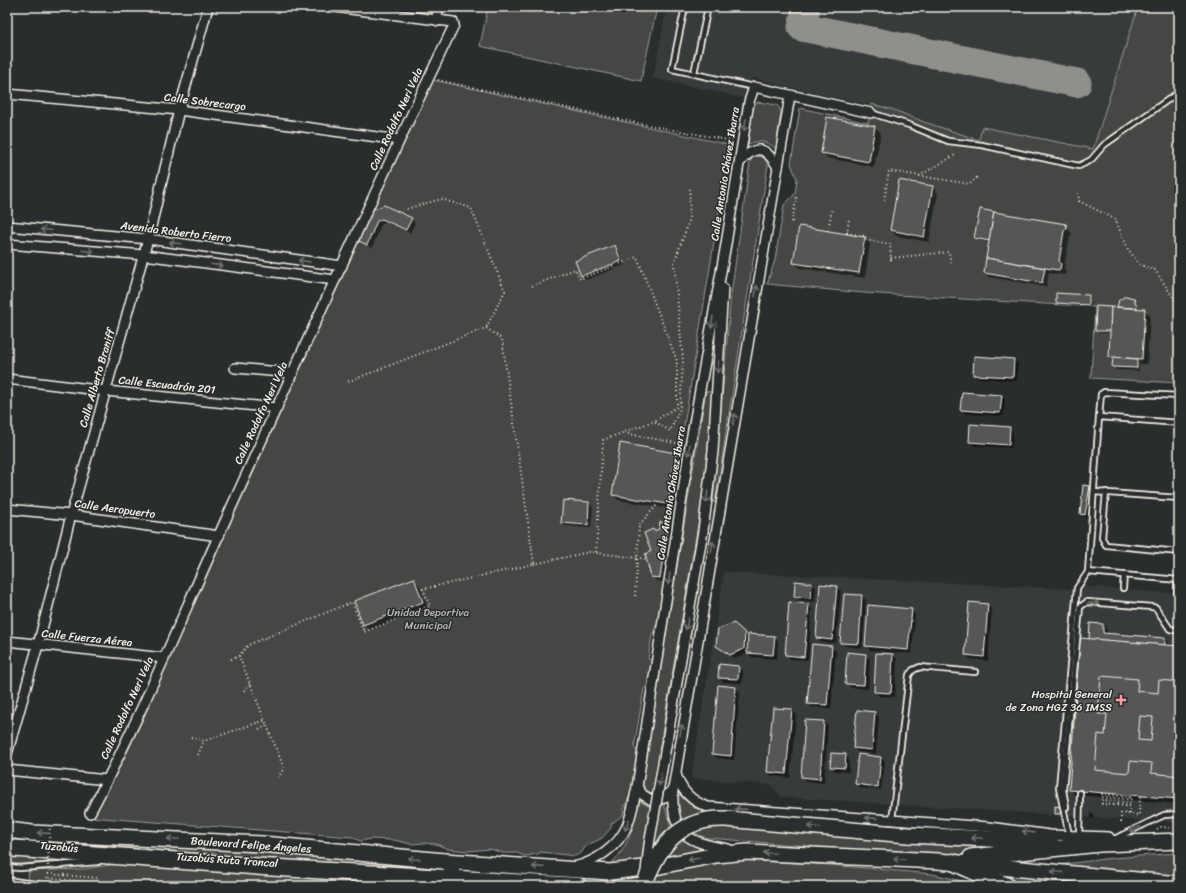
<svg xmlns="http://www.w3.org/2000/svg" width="1186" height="893" font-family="Sriracha,sans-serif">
<rect width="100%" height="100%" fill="#2a2d2e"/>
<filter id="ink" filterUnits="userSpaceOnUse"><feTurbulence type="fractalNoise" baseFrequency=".025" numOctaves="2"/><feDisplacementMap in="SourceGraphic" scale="8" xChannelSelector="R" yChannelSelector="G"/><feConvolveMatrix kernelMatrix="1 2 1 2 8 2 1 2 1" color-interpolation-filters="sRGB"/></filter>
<g filter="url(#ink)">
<g fill="#373a3a">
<polygon points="667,7 1138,7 1093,149 983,127 979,140 924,122 894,110 790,88 752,77 749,99 653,78"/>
<polygon points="724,572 1072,589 1079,586 1179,594 1179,823 781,797 771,785 691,778"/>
</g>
<g fill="#444645" stroke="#9c9c96">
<polygon points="488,7 657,7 641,81 480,46"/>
<polygon points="1138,7 1179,7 1179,383 1091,378 1095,307 864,293 767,284 775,260 784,205 795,194 797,179 791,164 800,108 868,123 871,104 894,110 924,122 979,140 982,127 1093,149"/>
<path d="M429,79L730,145L668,523L661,572L665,578L661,615L652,635L648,659L652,660C656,670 656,684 644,689L634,748L638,751V765L634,770V787L624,808L623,815L611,824V828L602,838L586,846L581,853L575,856L541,852L538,854L525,856L517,853H503L490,849L467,851L448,849L436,844L423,843L411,844L394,840L371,839L360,841L352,837L89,817Z"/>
<path d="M758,102L777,105L781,111L776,149C767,141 759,140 748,144L753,106Z"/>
<polygon points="756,156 764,157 768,165 715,503 713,502 731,294 750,162 752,158"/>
<polygon points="706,391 714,393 702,501 659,751 666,761 654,794 650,794 642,786 642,779"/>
<path d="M678,795H680L694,808L704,811L1033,849L944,857L708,838C687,833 673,818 678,795Z"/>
<path d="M639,801L648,806L664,804L672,831L688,843L705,851L691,855L608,866C629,849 634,825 639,801Z"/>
<polygon points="7,833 417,865 443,867 451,873 7,838"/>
<polygon points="1179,853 1179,882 1033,868 1113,858"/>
<polygon points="7,855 74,860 7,865"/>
<polygon points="739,860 831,865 932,874 984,886 609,886 609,881"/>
<polygon points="117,864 243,872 405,886 67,886 28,879 29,871 84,869"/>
<polygon points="993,874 1111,886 1016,886 992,877"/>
</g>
<g fill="#0007">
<polygon points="828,118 875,127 881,133 874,167 827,158 822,152"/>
<polygon points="933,187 938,193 929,242 896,236 891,230"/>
<polygon points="370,212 411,219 415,223 410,233 386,222 381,225 372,248 358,240"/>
<polygon points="1065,225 1072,234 1070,236 1064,268 1066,273 1064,275 1049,273 1046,287 989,277 985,273 990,243 978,240 975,238"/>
<polygon points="865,238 870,243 865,278 800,268 794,262"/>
<polygon points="614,246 618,250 624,265 586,280 582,276 576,261"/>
<polygon points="1089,296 1091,299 1091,307 1059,305 1057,303"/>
<polygon points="1133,299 1138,309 1144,310 1150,315 1147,364 1139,364 1139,371 1116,370 1113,367 1114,360 1110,357 1111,333 1099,333 1096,330 1097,307 1120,308 1118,307"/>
<polygon points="975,357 1014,360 1018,364 1017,381 978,378 974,374"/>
<polygon points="1001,396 1005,400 1004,416 966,414 961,410"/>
<polygon points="1009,428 1013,432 1012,448 974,446 970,442"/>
<polygon points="621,444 676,453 682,459 673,509 618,500 613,494"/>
<polygon points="1089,487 1092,490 1087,517 1083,517 1081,514"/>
<polygon points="589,503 593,507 591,528 566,526 562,522"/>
<polygon points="667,524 672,528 664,582 656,581 652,576 652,552"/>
<polygon points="413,579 419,585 428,608 369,630 364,624"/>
<polygon points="812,583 816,588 814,602 799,600 795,596"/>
<polygon points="836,587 841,591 836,643 821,642 817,638"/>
<polygon points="845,595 862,596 866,600 862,648 846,646 841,642"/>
<polygon points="808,605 812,609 808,660 790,659 786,654"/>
<polygon points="988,605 992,609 988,661 970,659 966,655"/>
<polygon points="911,610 915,614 912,654 870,650 866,646"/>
<polygon points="1103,625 1107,629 1107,635 1165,639 1169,643 1169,646 1179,647 1179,804 1075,795 1070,790 1090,640"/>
<polygon points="745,634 749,638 774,637 778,641 777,659 752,657 748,653 735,659 717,646"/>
<polygon points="832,647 836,651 831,709 812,707 808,703"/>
<polygon points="865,655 870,659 868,689 850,687 846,683"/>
<polygon points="893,655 897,659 895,697 879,696 875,692"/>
<polygon points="739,667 743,671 742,683 723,682 719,678"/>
<polygon points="719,686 736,688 740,692 734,760 717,758 713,754"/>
<polygon points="792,710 796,714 790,778 772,776 768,772"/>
<polygon points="857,711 875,713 879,717 876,754 858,752 854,748"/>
<polygon points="824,722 828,726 824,783 806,781 802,777"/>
<polygon points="845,755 849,759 849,772 835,771 831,767"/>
<polygon points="881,758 885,762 881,790 860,788 856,784"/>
<polygon points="1090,813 1094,815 1094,819 1090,818"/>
</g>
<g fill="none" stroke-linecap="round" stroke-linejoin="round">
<polyline stroke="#8f8f8b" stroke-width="29" points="806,7 802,27 1077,83"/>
</g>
<g fill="#555756" stroke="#f4f1e8" fill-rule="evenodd">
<polygon points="827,117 875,126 869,162 821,153"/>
<polygon points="899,180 933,186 924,237 890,230"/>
<polygon points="384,205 412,218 406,230 382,219 377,221 367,245 357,240 369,211"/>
<polygon points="980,209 994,212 989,241 974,238"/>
<polygon points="994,212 1066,224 1067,228 1064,231 1059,261 1061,264 1060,269 1058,270 986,258"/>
<polygon points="799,226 865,237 859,273 793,263"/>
<polygon points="615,245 621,261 581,276 575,261"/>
<polygon points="986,258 1045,268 1042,283 984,273"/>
<polygon points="1056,293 1089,295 1089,305 1056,303"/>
<polygon points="1126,296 1134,298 1137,308 1117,307 1119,300"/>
<polygon points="1096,306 1111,307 1110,331 1095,331"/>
<polygon points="1111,307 1145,309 1142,359 1109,357"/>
<polygon points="974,356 1014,359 1013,377 973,375"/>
<polygon points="1113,357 1137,359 1137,368 1112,367"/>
<polygon points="962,392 1002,395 1000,413 960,410"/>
<polygon points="970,424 1010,427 1009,445 969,442"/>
<polygon points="620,443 676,453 668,504 612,495"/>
<polygon points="1083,485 1090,486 1085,515 1080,514"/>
<polygon points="563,500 589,502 588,525 561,523"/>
<polygon points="660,522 668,523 660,578 651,577 645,554 651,551 644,533 653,529 654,531 659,529"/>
<polygon points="414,578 423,602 363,625 354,601"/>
<polygon points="795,581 812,583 811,598 794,597"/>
<polygon points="820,584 837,586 832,640 816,638"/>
<polygon points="844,594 862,595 859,644 840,643"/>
<polygon points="1179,594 1179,621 1177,620"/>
<polygon points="789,602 809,604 804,657 785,655"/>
<polygon points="969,602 988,604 984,657 965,655"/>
<polygon points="868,605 912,609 908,650 865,646"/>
<polygon points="734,623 745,633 744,649 730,655 716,646 718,629"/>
<polygon points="1090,623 1103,624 1103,633 1165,638 1165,645 1089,639"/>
<polygon points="748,634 775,636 773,655 747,653"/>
<polygon points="1080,638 1179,646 1179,799 1069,790"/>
<polygon points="812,644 832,646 827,705 807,704"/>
<polygon points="847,652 866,654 864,685 845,684"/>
<polygon points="876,653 893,654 891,693 874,692"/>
<polygon points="719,664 739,666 738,679 718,678"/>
<path d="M1101,676L1138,679L1137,691L1158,693L1159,680L1179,682V776L1151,773L1152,763L1130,761L1129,773L1095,770L1098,734L1105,735L1107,714H1098ZM1140,716L1153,717L1151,741L1138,740Z"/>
<polygon points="718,685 736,687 731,756 712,754"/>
<polygon points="773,708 792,709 786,774 767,772"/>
<polygon points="857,710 875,712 872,750 853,748"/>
<polygon points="805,720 824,721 820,779 801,777"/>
<polygon points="831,753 846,754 845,768 830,767"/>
<polygon points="858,754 881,757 878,787 855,784"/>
<polygon points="1055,806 1061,807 1060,814 1055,814"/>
</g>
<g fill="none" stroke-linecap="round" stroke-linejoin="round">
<defs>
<g id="service">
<polyline points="685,7 672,69 754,87"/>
<polyline points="694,73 708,7"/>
<polyline points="871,113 909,125 948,141 982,145 1079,166 1091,160 1104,145 1179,92"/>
<polyline points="1099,417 1101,394 1104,392 1179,396"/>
<polyline points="1094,492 1179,498"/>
<polyline points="1106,492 1102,538 1106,545 1179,552"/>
<polyline points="1088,572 1179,580"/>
<polyline points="1123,588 1124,575"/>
<polyline points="1177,593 1178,580"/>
<polyline points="1066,807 1063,790 1080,607 1087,602 1152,607 1156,608 1170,629 1179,631"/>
<polyline points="892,820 909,675 913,670 920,667 975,672"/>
<polyline points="1069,835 1059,788 1077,588 1088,572 1099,417 1179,423"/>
<polyline points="1079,836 1080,793"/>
<polyline points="1118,837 1164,815 1179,814"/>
<polyline points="7,867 20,868 98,862"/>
<polyline points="7,880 47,886"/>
</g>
<g id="minor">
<polyline points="437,7 438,21"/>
<polyline points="7,94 179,110 399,140"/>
<path d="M740,162C757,143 765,147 778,167"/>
<polyline points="7,226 148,239 342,266"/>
<polyline points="7,244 144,255 335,280"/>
<polyline points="235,368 293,373"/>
<polyline points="7,379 106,391 277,408"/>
<polyline points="7,509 71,515 219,536"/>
<polyline points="703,531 713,451 723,288"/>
<polyline points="7,641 164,658"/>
<polyline points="7,754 38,645 71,515 148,239 179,110 208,7"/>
<polyline points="7,770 107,780"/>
<path d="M676,774C681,791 691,801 708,807L989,827L1050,835L1109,837"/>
<polyline points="637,787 643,795 653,801 665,798 673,789"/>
<path d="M90,813C139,721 179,623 222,528C298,360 374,192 454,25L453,22L335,7"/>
<path d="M728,849C686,842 671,834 673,789L790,96"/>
<path d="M574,867C595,862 618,847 627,826C632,814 634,800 637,787L690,446L726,244L749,102L754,87L871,113"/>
</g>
<g id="primary">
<polyline points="7,830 32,833 262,844 444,861 454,865"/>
<polyline points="908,835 1051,842"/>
<polyline points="971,857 1100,844 1179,841"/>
<polyline points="444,861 610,872 660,866 716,855 747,852 938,861 1179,884"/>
</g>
<g id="trunk">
<polyline points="7,848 264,867 578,886"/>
<polyline points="953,862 1007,886"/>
</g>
</defs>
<use href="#service" stroke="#f4f1e8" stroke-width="8"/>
<use href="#minor" stroke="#f4f1e8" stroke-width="12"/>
<use href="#primary" stroke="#f4f1e8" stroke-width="18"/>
<use href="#trunk" stroke="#f4f1e8" stroke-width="19"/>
<g stroke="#f4f1e8" stroke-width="2" stroke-dasharray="1 3" stroke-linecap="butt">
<polyline points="438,80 637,123 733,141"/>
<polyline points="919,176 957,154"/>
<polyline points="1078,193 1079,201 1115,219 1128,249 1140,265 1155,270 1179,306"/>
<polyline points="884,200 889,171 970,184 978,176"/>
<polyline points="403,210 441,199 471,208 505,291 486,328"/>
<polyline points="792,222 797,195"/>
<polyline points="828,231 832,208"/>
<polyline points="847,233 866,236 865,240 890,244 891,261"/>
<polyline points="847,233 849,219"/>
<polyline points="891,258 949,252 951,264"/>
<polyline points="532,286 575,269 580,279 637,257 677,361 677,407 654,421"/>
<polyline points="624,433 681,444"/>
<polyline points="596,552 603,440 654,421 670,431 680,409 683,361 674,263 689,221 690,187"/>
<polyline points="534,564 589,552 647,559"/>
<polyline points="635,596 639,525 657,505"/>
<polyline points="231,659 239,656"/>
<polyline points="244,691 250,683"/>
<polyline points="259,730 267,725"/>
<polyline points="191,737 204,741 265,720"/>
<polyline points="198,755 204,741"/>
<polyline points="278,778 284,768 239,656 248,645 352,602 364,632 430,606 423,589 534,564 502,339 486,328 347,382"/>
<polyline points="1130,814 1130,806 1102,804 1102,800 1130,803 1131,799 1102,797 1102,794 1130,797 1131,795"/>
<polyline points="1121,822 1121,813 1139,815 1140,797"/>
<polyline points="1157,829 1161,827 1172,828"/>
<polyline points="48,874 98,878 99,883 49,878"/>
</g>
<use href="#service" stroke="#2a2d2e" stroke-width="4.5"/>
<use href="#minor" stroke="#2a2d2e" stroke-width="9"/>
<use href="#primary" stroke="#2a2d2e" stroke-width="15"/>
<use href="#trunk" stroke="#2a2d2e" stroke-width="16"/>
<defs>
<polyline id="minor-bridge" points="646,871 649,845 703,531"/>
<path id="primary-bridge" d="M646,880C661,842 683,817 726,819L908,835"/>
</defs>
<use href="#minor-bridge" stroke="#f4f1e8" stroke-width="12" stroke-linecap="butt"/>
<use href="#primary-bridge" stroke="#f4f1e8" stroke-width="18" stroke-linecap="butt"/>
<polyline stroke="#f4f1e8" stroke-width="2" stroke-dasharray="1 3" stroke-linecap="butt" points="47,886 50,824"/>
<use href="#minor-bridge" stroke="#2a2d2e" stroke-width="9"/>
<use href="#primary-bridge" stroke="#2a2d2e" stroke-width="15"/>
</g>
<defs><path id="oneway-shaft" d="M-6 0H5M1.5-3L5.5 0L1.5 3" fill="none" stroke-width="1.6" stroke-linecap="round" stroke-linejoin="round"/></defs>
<g stroke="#71726f">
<use href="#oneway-shaft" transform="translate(745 125) rotate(99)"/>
<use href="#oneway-shaft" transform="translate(46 230) rotate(-175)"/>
<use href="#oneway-shaft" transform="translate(175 243) rotate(-172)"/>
<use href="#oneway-shaft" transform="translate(88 251) rotate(5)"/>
<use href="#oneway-shaft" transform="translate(304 261) rotate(-172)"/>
<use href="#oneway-shaft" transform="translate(217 265) rotate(7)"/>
<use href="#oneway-shaft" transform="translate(756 291) rotate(-80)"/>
<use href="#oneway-shaft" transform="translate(712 322) rotate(100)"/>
<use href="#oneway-shaft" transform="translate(718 367) rotate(94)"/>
<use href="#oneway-shaft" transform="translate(734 419) rotate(-80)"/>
<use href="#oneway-shaft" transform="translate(689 450) rotate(99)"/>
<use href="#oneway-shaft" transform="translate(707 497) rotate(97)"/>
<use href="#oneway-shaft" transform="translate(712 547) rotate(-80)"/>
<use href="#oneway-shaft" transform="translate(669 579) rotate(99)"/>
<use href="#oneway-shaft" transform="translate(1093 603) rotate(2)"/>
<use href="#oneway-shaft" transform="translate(687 624) rotate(100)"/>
<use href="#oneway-shaft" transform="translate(681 730) rotate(-80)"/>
<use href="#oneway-shaft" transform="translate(660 780) rotate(100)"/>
<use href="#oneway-shaft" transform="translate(741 809) rotate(-176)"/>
<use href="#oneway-shaft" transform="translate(871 818) rotate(-176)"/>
<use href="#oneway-shaft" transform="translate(627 825) rotate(111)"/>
<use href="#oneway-shaft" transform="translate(814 827) rotate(-175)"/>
<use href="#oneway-shaft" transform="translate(1135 829) rotate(155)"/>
<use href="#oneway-shaft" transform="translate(1028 832) rotate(-172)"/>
<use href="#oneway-shaft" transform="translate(43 833) rotate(-179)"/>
<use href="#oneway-shaft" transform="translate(977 838) rotate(-177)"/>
<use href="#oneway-shaft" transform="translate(173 839) rotate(-177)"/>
<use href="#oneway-shaft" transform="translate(769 853) rotate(-177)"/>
<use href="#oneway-shaft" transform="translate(414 859) rotate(-175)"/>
<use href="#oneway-shaft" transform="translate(694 859) rotate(169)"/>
<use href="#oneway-shaft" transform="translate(899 859) rotate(-177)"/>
<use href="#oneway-shaft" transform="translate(538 867) rotate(-176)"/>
<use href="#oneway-shaft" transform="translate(1057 872) rotate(-175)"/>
</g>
</g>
<path fill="#ff9aa2" stroke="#2a2d2e" stroke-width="1.5" d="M1119 694h4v4h4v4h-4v4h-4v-4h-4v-4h4z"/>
<g text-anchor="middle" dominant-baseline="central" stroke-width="3" stroke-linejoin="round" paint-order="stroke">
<g font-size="11" fill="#f4f1e8" stroke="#2a2d2e">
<text transform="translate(205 102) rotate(7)">Calle Sobrecargo</text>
<text transform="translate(396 119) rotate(-65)">Calle Rodolfo Neri Vela</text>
<text transform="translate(725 174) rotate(-81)">Calle Antonio Chávez Ibarra</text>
<text transform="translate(176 232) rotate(7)">Avenida Roberto Fierro</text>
<text transform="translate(97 378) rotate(-74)">Calle Alberto Braniff</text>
<text transform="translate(167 385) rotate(6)">Calle Escuadrón 201</text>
<text transform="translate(261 413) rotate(-65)">Calle Rodolfo Neri Vela</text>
<text transform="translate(671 493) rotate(-81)">Calle Antonio Chávez Ibarra</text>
<text transform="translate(115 509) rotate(8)">Calle Aeropuerto</text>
<text transform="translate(87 638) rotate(6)">Calle Fuerza Aérea</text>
<text transform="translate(127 708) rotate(-65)">Calle Rodolfo Neri Vela</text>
<text transform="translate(251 845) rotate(4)">Boulevard Felipe Ángeles</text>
<text transform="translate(59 847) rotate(5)">Tuzobús</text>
<text transform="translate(227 860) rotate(4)">Tuzobús Ruta Troncal</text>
</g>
<g font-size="11" fill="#b6b5af" stroke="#2a2d2e">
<text x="428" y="612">Unidad Deportiva<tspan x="428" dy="13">Municipal</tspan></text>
</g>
<g font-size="11" fill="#f4f1e8" stroke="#2a2d2e" text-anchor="end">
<text x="1112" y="694">Hospital General<tspan x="1112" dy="13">de Zona HGZ 36 IMSS</tspan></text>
</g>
</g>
<rect width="1186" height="893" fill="none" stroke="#2a2d2e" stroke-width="24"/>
<rect x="12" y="12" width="1162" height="869" fill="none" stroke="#f4f1e8" stroke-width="1.5" filter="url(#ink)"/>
</svg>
